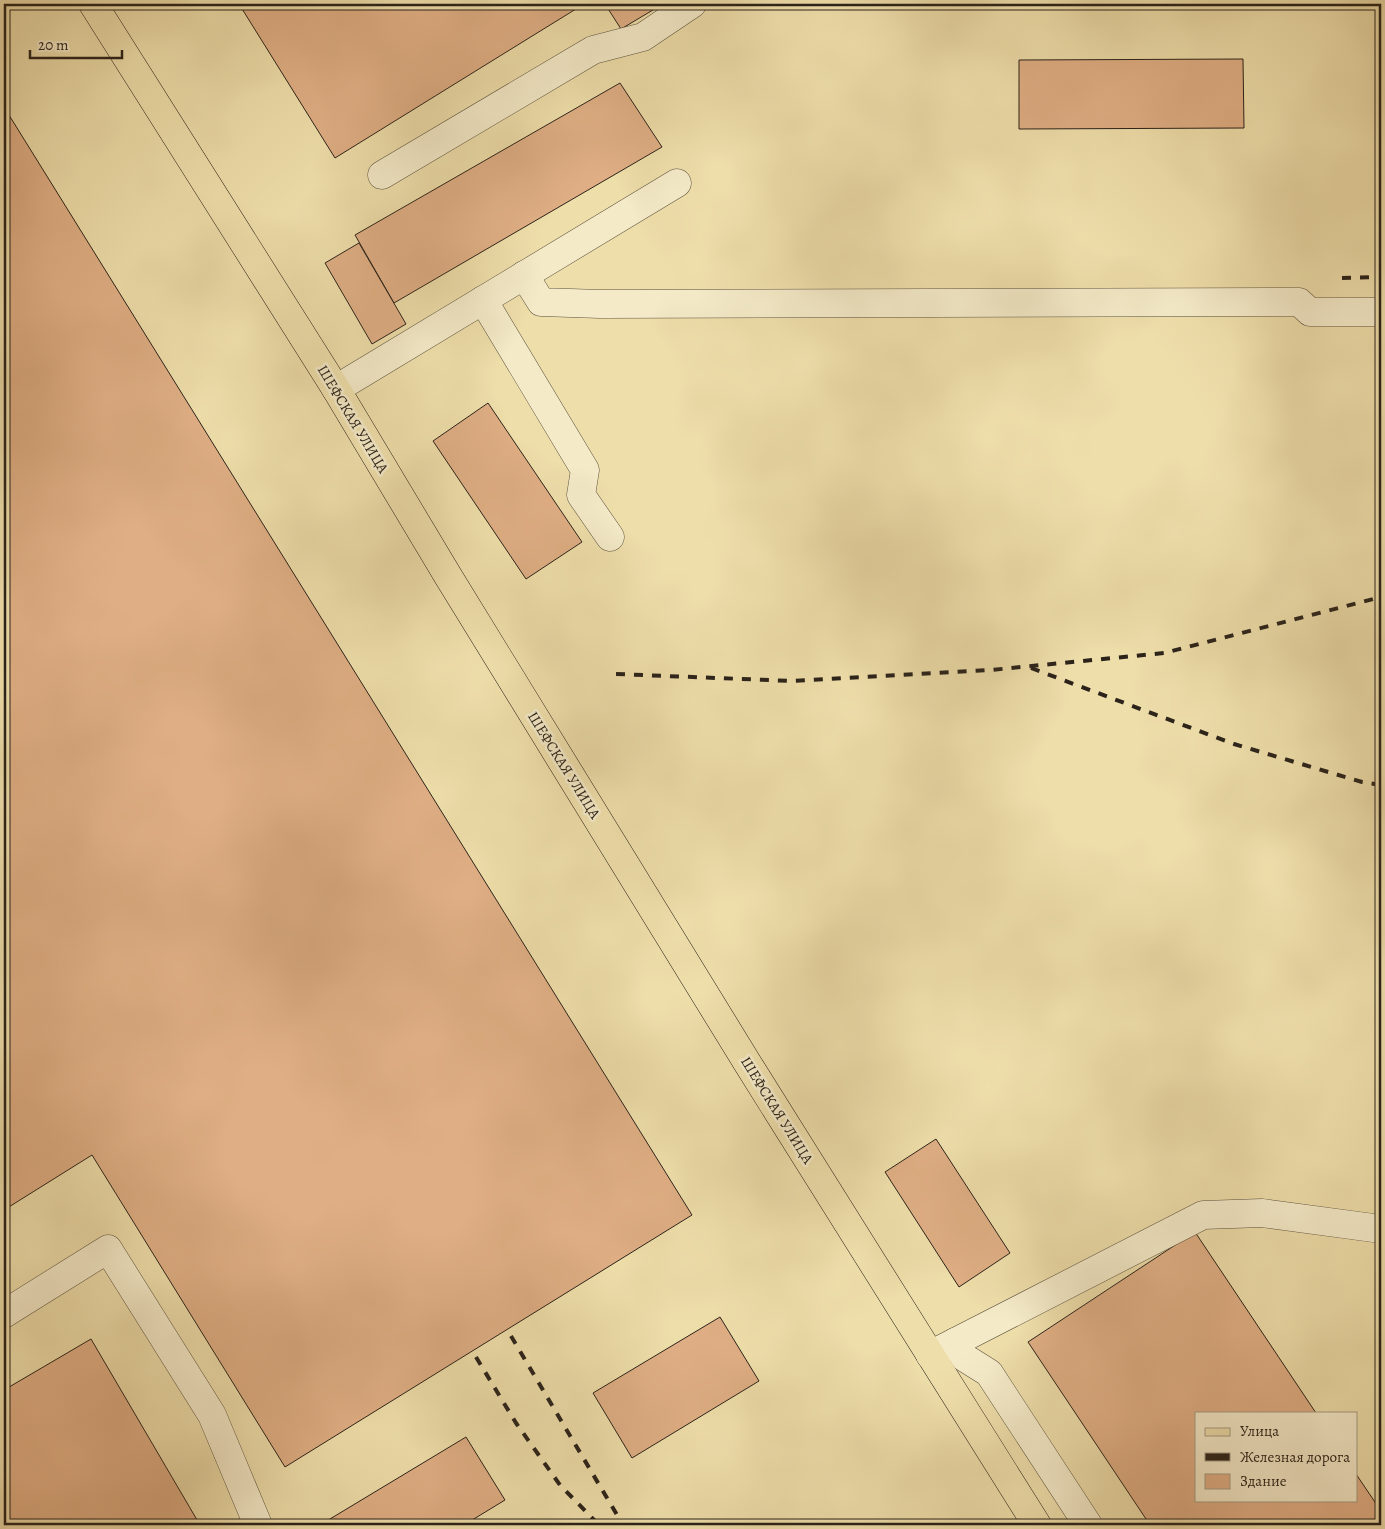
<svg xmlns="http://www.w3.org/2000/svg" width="1385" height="1529" font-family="Alegreya,serif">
<rect width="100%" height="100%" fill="#eedeaa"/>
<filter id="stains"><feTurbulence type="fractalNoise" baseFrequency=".004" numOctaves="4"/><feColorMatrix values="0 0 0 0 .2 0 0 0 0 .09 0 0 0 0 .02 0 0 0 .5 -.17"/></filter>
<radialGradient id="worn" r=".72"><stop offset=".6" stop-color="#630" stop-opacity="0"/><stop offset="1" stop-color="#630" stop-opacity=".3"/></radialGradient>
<g fill="#dfae84" stroke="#2b231a">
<polygon points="239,4 584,4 335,158"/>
<polygon points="605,4 663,4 621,29"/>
<polygon points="1243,59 1244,128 1019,129 1019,60"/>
<polygon points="620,83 662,147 394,303 355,235"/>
<polygon points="4,107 692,1215 285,1467 92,1155 4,1210"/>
<polygon points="359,243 406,324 372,344 325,263"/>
<polygon points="488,403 582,542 526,579 433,441"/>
<polygon points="936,1139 1010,1253 959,1287 885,1172"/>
<polygon points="1195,1232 1316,1413 1196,1413 1196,1500 1356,1500 1356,1474 1381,1511 1381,1525 1150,1525 1028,1342"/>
<polygon points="720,1317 759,1381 632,1458 593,1393"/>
<polygon points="91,1339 200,1525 4,1525 4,1390"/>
<polygon points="466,1437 505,1500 464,1525 320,1525"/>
</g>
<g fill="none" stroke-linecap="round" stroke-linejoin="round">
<defs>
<g id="minor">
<polyline points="382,175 593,50 643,37 692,4"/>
<polyline points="524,275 541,302 600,304 1299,302 1310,312 1381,312"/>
<polyline points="483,300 585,470 581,495 610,537"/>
<polyline points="336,389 677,183"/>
<polyline points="4,1314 108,1249 212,1415 258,1525"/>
<polyline points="955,1342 965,1358 989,1373 1088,1525"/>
<polyline points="930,1355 1203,1215 1262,1213 1381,1229"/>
</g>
<polyline id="major" points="93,4 336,389 448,576 748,1064 1037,1525"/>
</defs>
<use href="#minor" stroke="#5c523e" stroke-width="29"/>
<use href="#major" stroke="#2b231a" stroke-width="29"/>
<use href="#minor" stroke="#f4eac8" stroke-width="28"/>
<use href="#major" stroke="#eedeaa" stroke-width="28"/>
<g stroke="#2b231a" stroke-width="4" stroke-dasharray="9 9" stroke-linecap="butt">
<polyline points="1342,278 1381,277"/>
<polyline points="1031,668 1234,744 1362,782 1381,785"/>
<polyline points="616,674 793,681 991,670 1164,653 1381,597"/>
<polyline points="511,1336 623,1525"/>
<polyline points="476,1357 516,1423 560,1485 599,1525"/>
</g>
</g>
<g text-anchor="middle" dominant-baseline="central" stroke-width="5" stroke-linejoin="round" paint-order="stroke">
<g font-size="15" fill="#2b231a" stroke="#f4eac8">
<text transform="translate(353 419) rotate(59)">ШЕФСКАЯ УЛИЦА</text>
<text transform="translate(564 765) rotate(58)">ШЕФСКАЯ УЛИЦА</text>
<text transform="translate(777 1110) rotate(58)">ШЕФСКАЯ УЛИЦА</text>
</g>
</g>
<rect width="1385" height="1529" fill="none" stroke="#eedeaa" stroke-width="20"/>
<rect x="5" y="5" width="1375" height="1519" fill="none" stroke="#2b231a" stroke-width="2.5"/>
<rect x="10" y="10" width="1365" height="1509" fill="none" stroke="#2b231a"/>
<rect x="1195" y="1412" width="162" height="90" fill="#f4eac8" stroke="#a49a82"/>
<rect x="1205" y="1428" width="25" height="8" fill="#eedeaa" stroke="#a49a82"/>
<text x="1240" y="1436" font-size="15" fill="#2b231a">Улица</text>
<rect x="1205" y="1453" width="25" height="8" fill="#2b231a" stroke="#a49a82"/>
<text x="1240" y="1462" font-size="15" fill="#2b231a">Железная дорога</text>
<rect x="1205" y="1474" width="25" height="15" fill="#dfae84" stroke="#a49a82"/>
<text x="1240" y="1486" font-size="15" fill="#2b231a">Здание</text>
<path d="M30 50v8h92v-8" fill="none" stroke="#2b231a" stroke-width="2.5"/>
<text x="38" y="50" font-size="15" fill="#2b231a" stroke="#f4eac8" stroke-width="4" paint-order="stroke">20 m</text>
<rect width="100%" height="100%" filter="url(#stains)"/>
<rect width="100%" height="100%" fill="url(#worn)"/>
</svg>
